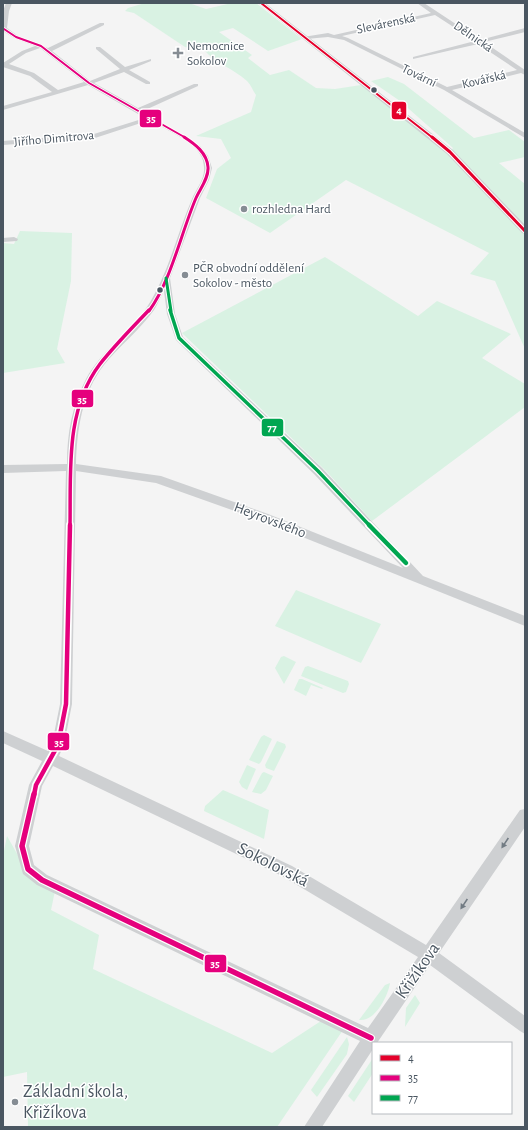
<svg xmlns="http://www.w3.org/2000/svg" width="528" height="1130" font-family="'Alegreya Sans',sans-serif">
<rect width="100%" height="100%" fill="#f4f4f4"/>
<g fill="#d9f2e3">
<path d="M145,3H189L206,9L232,3H256L302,39L268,51L233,28L219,32L252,55L248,58L270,75L289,70L316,88L335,89L361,85L450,152L453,148L400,101L371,81L388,77L404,84L474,138L509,130L525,142V157L499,163L525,184V349L495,281L470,274L489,253L346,180L270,233L206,198L217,169L231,158L221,139L196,136L251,112L256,95C253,91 251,85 247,81C234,69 215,63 204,50L185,47L134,13L125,11L128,8Z"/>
<polygon points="20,231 72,233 71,281 57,349 65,363 3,373 3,243 14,244"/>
<polygon points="325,257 418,316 437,301 511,334 482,358 525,384 525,407 372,521 326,471 182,333"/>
<polygon points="296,590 381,624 361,663 275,626"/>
<polygon points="284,656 296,662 284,684 275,668 281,657"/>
<polygon points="308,666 348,681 349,684 346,692 343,693 301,676 305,667"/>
<polygon points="299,679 302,679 323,688 322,689 311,685 306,696 294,690"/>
<polygon points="264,735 272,739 261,762 259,764 249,760 261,737"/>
<polygon points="277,741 285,744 286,747 274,771 266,768 265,765"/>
<polygon points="247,765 256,769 247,790 242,787 239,782"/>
<polygon points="264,772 273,776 266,790 261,794 252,792 262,773"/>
<polygon points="223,790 269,810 264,839 204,811 205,806"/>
<polygon points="7,836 20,859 55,891 51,910 99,935 93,969 272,1053 324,1019 343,1030 277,1127 28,1127 27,1072 3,1077 3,856"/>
<path d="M390,983C388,996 375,1022 359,1020L385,985Z"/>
<polygon points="415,995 420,1003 405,1027 406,1008"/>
<polygon points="347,1037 349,1044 347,1054 317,1097 311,1090"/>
<polygon points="373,1058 373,1073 354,1102 348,1096"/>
</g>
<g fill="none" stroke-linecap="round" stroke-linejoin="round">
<g fill="#ced0d2" fill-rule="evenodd">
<path d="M6,3H12L9,11L7,28L18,36L48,48L100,23H104V25L52,51L90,81L120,69L96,49V47H100L125,67L151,59V61L129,70L150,82V84H146L124,72L94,83L138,108L194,84H198V86L143,111L200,146L208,156L212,168L209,180L200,198L170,278L175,314L183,337L322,468L423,576L525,616V626L260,520L156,483L76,471L72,704L64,745L59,756L292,866L426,945L520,810L525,809V827L439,953L525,1016V1034L520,1031L430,965L377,1043H373V1049L322,1127H304L360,1041L37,885L23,874L15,846L29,785L42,761L3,743V731L48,751L52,744L60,704L66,471L3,473V465L67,464C67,433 72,406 86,379C101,351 129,333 147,307C168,275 177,234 192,199C196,189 205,179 204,168C204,165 203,159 201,156C194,141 164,129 150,120L95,138L3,145V141L94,134L145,118L88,85L3,110V106L52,92L30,76L3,67V63L22,51L35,46L14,38L3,31V11ZM40,48L84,82L58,90L34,73L9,64L26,53ZM164,291L167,314L176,340L314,474L403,568L268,514L161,476L76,464C77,430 82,393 104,365C119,346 140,330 154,310C158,304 160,297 164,291ZM53,766L282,876L418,957L368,1028L47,875L34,865L29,846L42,786Z"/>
<path d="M417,3H424L480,40L525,28V32L484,42L525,70V75L521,73L452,90L525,133V138L444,90L344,40L328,37L306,39L303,37L328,33L334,35L431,13ZM435,15L475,41L413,57V59L478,44L517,70L447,87L348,38L342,36Z"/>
<polygon points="14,237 18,239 17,241 3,242 3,238"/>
</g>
<polygon fill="#ced0d2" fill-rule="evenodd" points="258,3 265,3 453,150 525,225 525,234 522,233 447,154"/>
<defs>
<polyline id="bus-1-far1" points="261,3 433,138"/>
<polyline id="bus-1" points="432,137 450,152 525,231"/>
<polyline id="bus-2-far4" points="4,29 16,37 41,46 89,83 186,138"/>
<path id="bus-2-far3" d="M149,311C171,281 181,233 196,198C200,189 209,178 208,167C207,153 195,144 184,137"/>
<path id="bus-2-far2" d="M70,526C71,471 65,410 100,364C115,345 133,327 149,310"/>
<polyline id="bus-2-far1" points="34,795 36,785 58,745 66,704 70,525"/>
<polyline id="bus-2" points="34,794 22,846 28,869 42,880 371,1038"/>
<polyline id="bus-3-far2" points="166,278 171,311"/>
<polyline id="bus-3-far1" points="170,310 179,338 318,471 370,526"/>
<polyline id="bus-3" points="369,525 406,563"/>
</defs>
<use href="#bus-1-far1" stroke="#fff" stroke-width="3.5"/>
<use href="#bus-1" stroke="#fff" stroke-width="5"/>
<use href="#bus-2-far4" stroke="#fff" stroke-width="3.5"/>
<use href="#bus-2-far3" stroke="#fff" stroke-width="5"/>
<use href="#bus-2-far2" stroke="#fff" stroke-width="6"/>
<use href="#bus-2-far1" stroke="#fff" stroke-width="8"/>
<use href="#bus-2" stroke="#fff" stroke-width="8"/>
<use href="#bus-3-far2" stroke="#fff" stroke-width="5"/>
<use href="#bus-3-far1" stroke="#fff" stroke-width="6"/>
<use href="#bus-3" stroke="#fff" stroke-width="8"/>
<use href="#bus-1-far1" stroke="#e4002b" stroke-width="2"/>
<use href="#bus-1" stroke="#e4002b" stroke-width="3"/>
<use href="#bus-2-far4" stroke="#e5007d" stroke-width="2"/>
<use href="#bus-2-far3" stroke="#e5007d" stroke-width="3"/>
<use href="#bus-2-far2" stroke="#e5007d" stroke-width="3.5"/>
<use href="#bus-2-far1" stroke="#e5007d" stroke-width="4.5"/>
<use href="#bus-2" stroke="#e5007d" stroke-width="5.5"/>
<use href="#bus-3-far2" stroke="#00a651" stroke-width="3"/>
<use href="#bus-3-far1" stroke="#00a651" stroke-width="3.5"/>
<use href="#bus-3" stroke="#00a651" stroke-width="4.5"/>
</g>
<defs><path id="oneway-solid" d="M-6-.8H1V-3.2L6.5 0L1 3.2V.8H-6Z"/></defs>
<g fill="#727b83">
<use href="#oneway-solid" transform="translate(505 843) rotate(124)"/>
<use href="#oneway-solid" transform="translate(464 904) rotate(124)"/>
</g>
<g fill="#868d94" stroke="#fff" stroke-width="1.5">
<path d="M176 47h4v4h4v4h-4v4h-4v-4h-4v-4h4z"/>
<circle cx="244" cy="209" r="4"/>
<circle cx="185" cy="275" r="4"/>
<circle cx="15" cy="1102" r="4"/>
</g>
<g fill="#4a5661" stroke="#fff" stroke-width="1.5">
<circle cx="374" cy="90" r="3.5"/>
<circle cx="160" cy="290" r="3.5"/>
</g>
<g text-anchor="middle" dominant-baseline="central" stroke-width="3" stroke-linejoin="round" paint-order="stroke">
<g font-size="13" fill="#4a5661" stroke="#fff">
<text transform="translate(386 24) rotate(-12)">Slevárenská</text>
<text transform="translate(473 37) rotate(34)">Dělnická</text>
<text transform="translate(419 76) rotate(26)">Tovární</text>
<text transform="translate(484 80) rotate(-13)">Kovářská</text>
<text transform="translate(54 139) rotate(-5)">Jiřího Dimitrova</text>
</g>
<g font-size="13" fill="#4a5661" stroke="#fff" text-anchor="start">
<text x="187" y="46">Nemocnice<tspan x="187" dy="15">Sokolov</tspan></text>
<text x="252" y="209">rozhledna Hard</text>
<text x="193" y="268">PČR obvodní oddělení<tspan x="193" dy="15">Sokolov - město</tspan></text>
</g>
<g font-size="15" fill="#4a5661" stroke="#fff">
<text transform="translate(270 520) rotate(21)">Heyrovského</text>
</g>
<g font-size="18" fill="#4a5661" stroke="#fff">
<text transform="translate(273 865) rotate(27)">Sokolovská</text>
<text transform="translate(418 971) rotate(-55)">Křižíkova</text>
</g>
<g font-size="18" fill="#4a5661" stroke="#fff" text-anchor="start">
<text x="23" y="1092">Základní škola,<tspan x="23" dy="21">Křižíkova</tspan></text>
</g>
</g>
<g stroke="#fff" stroke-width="1.5">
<rect x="391" y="101" width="16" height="19" rx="4" fill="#e4002b"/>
<rect x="139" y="109" width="23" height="19" rx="4" fill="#e5007d"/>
<rect x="71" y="389" width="23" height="19" rx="4" fill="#e5007d"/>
<rect x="261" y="418" width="23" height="19" rx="4" fill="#00a651"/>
<rect x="47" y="732" width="23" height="19" rx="4" fill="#e5007d"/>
<rect x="204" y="954" width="23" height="19" rx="4" fill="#e5007d"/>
</g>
<g font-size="11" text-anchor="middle" font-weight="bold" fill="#fff">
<text x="399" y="114">4</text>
<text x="151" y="122">35</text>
<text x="82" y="403">35</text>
<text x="272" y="431">77</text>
<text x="59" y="746">35</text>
<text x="215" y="967">35</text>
</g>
<rect width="528" height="1130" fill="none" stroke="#4a5661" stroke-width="8"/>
<rect x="372" y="1042" width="140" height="72" fill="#ffffff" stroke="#b7bbc0"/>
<rect x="380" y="1055" width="20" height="6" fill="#e4002b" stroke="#b7bbc0"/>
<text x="408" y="1062" font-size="12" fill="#4a5661">4</text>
<rect x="380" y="1075" width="20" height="6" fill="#e5007d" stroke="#b7bbc0"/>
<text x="408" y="1082" font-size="12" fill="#4a5661">35</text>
<rect x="380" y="1095" width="20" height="6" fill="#00a651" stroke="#b7bbc0"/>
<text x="408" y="1102" font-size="12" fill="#4a5661">77</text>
</svg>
